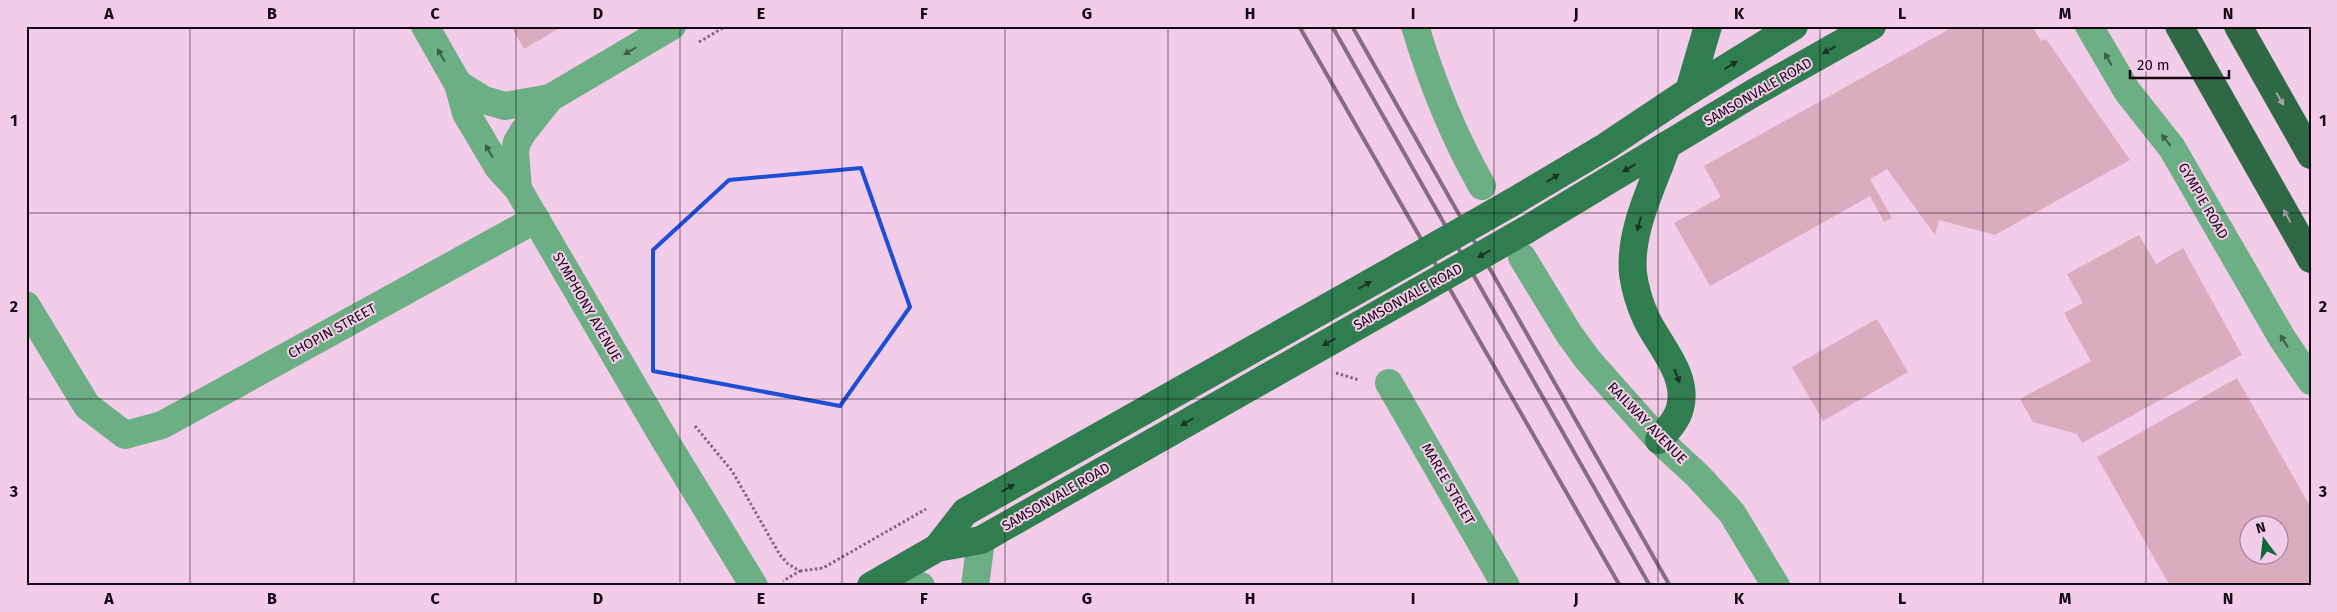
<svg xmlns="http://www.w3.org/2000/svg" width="2337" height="612" font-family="'Fira Sans',sans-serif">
<rect width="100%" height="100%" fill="#f3cce9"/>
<g fill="#daacbd" fill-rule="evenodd">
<polygon points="511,26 563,26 524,49"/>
<polygon points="1955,26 2032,26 2041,41 2046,39 2130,160 1995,235 1939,220 1935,235 1887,169 1870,179 1892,218 1884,222 1870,196 1710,286 1674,223 1721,197 1704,166"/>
<polygon points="2139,235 2156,264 2183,248 2242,355 2082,443 2077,434 2033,422 2020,399 2091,361 2064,313 2083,303 2067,274"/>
<polygon points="1877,319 1908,372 1823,421 1792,367"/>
<path d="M2237,378L2311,508V586H2170L2097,457ZM2250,524H2280V554H2250Z"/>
</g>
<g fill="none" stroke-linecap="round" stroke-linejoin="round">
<g stroke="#80677a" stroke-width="3" stroke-dasharray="2.5 2.5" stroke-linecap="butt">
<polyline points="699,42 726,26"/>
<polyline points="1336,373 1359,380"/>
<polyline points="695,426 732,471 780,555 788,564 800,571 783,581"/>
<polyline points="800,571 823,568 926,509"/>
</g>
<g stroke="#6daf84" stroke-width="28">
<polyline points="425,26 458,84 466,113 498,167 518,189 663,437 754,586"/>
<path d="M1415,26C1432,83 1453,135 1482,186"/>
<polyline points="2089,26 2127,91 2172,148 2282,338 2311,381"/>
<polyline points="458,84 484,100 505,106 550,98"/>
<polyline points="518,189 515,152 517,142 523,132 550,98 672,26"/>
<polyline points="1522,257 1569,334 1588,360 1659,440 1697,475 1732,513 1776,586"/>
<polyline points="26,305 87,406 125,435 162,425 536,219"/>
<polyline points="1389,383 1506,586"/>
<polyline points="886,577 921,586"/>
<polyline points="975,586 981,540"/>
</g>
<g stroke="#307d50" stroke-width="28">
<polyline points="1689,91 1708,26"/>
<polyline points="1511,203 1605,147 1689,91 1794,26"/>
<polyline points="1526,230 1755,92 1872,26"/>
<path d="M1659,440C1667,431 1677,420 1680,408C1689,375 1659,346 1646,318C1640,305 1635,288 1633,274C1629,229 1653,187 1667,145"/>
<polyline points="937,548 965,512 1402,265"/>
<polyline points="871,586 937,548 981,540 1417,292"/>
</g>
<g stroke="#2f6845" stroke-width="28">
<polyline points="2179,26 2311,259"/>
<polyline points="2238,26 2311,155"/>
</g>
<g stroke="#866d80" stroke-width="4">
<polyline points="1299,26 1620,586"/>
<polyline points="1332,26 1650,586"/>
<polyline points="1352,26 1670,586"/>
</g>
<g stroke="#307d50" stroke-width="28">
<polyline points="1402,265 1511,203"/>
<polyline points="1417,292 1526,230"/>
</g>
</g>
<defs><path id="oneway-solid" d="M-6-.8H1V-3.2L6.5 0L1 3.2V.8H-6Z" transform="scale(1.25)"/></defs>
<g fill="#1e3128">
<use href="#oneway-solid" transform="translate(1829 50) rotate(151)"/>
<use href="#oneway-solid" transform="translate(1731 65) rotate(-32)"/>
<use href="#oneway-solid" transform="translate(1629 168) rotate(149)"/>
<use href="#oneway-solid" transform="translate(1553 178) rotate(-31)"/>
<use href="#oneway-solid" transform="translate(1639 224) rotate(105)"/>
<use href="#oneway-solid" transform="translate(1484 254) rotate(150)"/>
<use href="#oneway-solid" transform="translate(1365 285) rotate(-30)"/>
<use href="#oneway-solid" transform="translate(1329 342) rotate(151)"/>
<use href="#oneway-solid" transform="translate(1677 376) rotate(68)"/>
<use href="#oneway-solid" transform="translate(1187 422) rotate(150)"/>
<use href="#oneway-solid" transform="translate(1008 488) rotate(-30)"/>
</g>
<g fill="#405c4b">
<use href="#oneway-solid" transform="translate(630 51) rotate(150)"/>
<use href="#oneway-solid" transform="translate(441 55) rotate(-120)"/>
<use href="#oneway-solid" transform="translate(2108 59) rotate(-120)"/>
<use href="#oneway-solid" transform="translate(2166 140) rotate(-128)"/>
<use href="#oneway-solid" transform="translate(489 151) rotate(-120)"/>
<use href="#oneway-solid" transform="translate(2284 341) rotate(-122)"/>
</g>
<g fill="#a5a4a7">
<use href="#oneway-solid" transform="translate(2280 99) rotate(60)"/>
<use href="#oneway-solid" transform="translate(2287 216) rotate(-119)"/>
</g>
<path fill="none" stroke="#1d4ed8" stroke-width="4" stroke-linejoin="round" d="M861,168L910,307L840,406L653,371V250L729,180Z"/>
<path fill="none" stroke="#140812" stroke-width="1" stroke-opacity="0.55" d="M190,26V586M354,26V586M516,26V586M680,26V586M842,26V586M1005,26V586M1168,26V586M1332,26V586M1494,26V586M1658,26V586M1820,26V586M1983,26V586M2146,26V586M26,213H2311M26,399H2311"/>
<g text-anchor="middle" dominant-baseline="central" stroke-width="4" stroke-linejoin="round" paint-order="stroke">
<g font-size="14" fill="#140812" stroke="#f3cce9">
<text transform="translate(1758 92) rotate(-30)">SAMSONVALE ROAD</text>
<text transform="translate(2203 201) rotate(60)">GYMPIE ROAD</text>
<text transform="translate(1408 297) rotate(-29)">SAMSONVALE ROAD</text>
<text transform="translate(587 307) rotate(60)">SYMPHONY AVENUE</text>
<text transform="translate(332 331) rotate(-29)">CHOPIN STREET</text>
<text transform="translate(1647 423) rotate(46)">RAILWAY AVENUE</text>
<text transform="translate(1448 484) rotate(60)">MAREE STREET</text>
<text transform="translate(1056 497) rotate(-30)">SAMSONVALE ROAD</text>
</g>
</g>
<rect width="2337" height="612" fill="none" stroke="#f3cce9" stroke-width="55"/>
<g transform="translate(2264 540) rotate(345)"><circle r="24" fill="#f3cce9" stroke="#9a7e93"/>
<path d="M0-4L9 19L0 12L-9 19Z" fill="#0e683a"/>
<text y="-8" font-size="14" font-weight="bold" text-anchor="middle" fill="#140812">N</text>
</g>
<path d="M2130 70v8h99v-8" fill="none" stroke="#140812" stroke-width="2.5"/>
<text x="2137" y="70" font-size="15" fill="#140812" stroke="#f3cce9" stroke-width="4" paint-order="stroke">20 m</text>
<rect x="28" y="28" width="2282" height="556" fill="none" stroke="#140812" stroke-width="2"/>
<g font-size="16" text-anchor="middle" font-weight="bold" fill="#140812">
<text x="109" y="19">A</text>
<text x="272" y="19">B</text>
<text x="435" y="19">C</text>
<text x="598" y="19">D</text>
<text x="761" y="19">E</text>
<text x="924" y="19">F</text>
<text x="1087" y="19">G</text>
<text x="1250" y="19">H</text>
<text x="1413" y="19">I</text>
<text x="1576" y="19">J</text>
<text x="1739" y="19">K</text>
<text x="1902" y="19">L</text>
<text x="2065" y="19">M</text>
<text x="2228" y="19">N</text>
<text x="14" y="126">1</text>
<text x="2323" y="126">1</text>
<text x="14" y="312">2</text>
<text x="2323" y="312">2</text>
<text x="14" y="497">3</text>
<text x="2323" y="497">3</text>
<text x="109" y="604">A</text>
<text x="272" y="604">B</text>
<text x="435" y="604">C</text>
<text x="598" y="604">D</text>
<text x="761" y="604">E</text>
<text x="924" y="604">F</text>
<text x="1087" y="604">G</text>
<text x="1250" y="604">H</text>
<text x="1413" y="604">I</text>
<text x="1576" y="604">J</text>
<text x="1739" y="604">K</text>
<text x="1902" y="604">L</text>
<text x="2065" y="604">M</text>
<text x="2228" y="604">N</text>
</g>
</svg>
